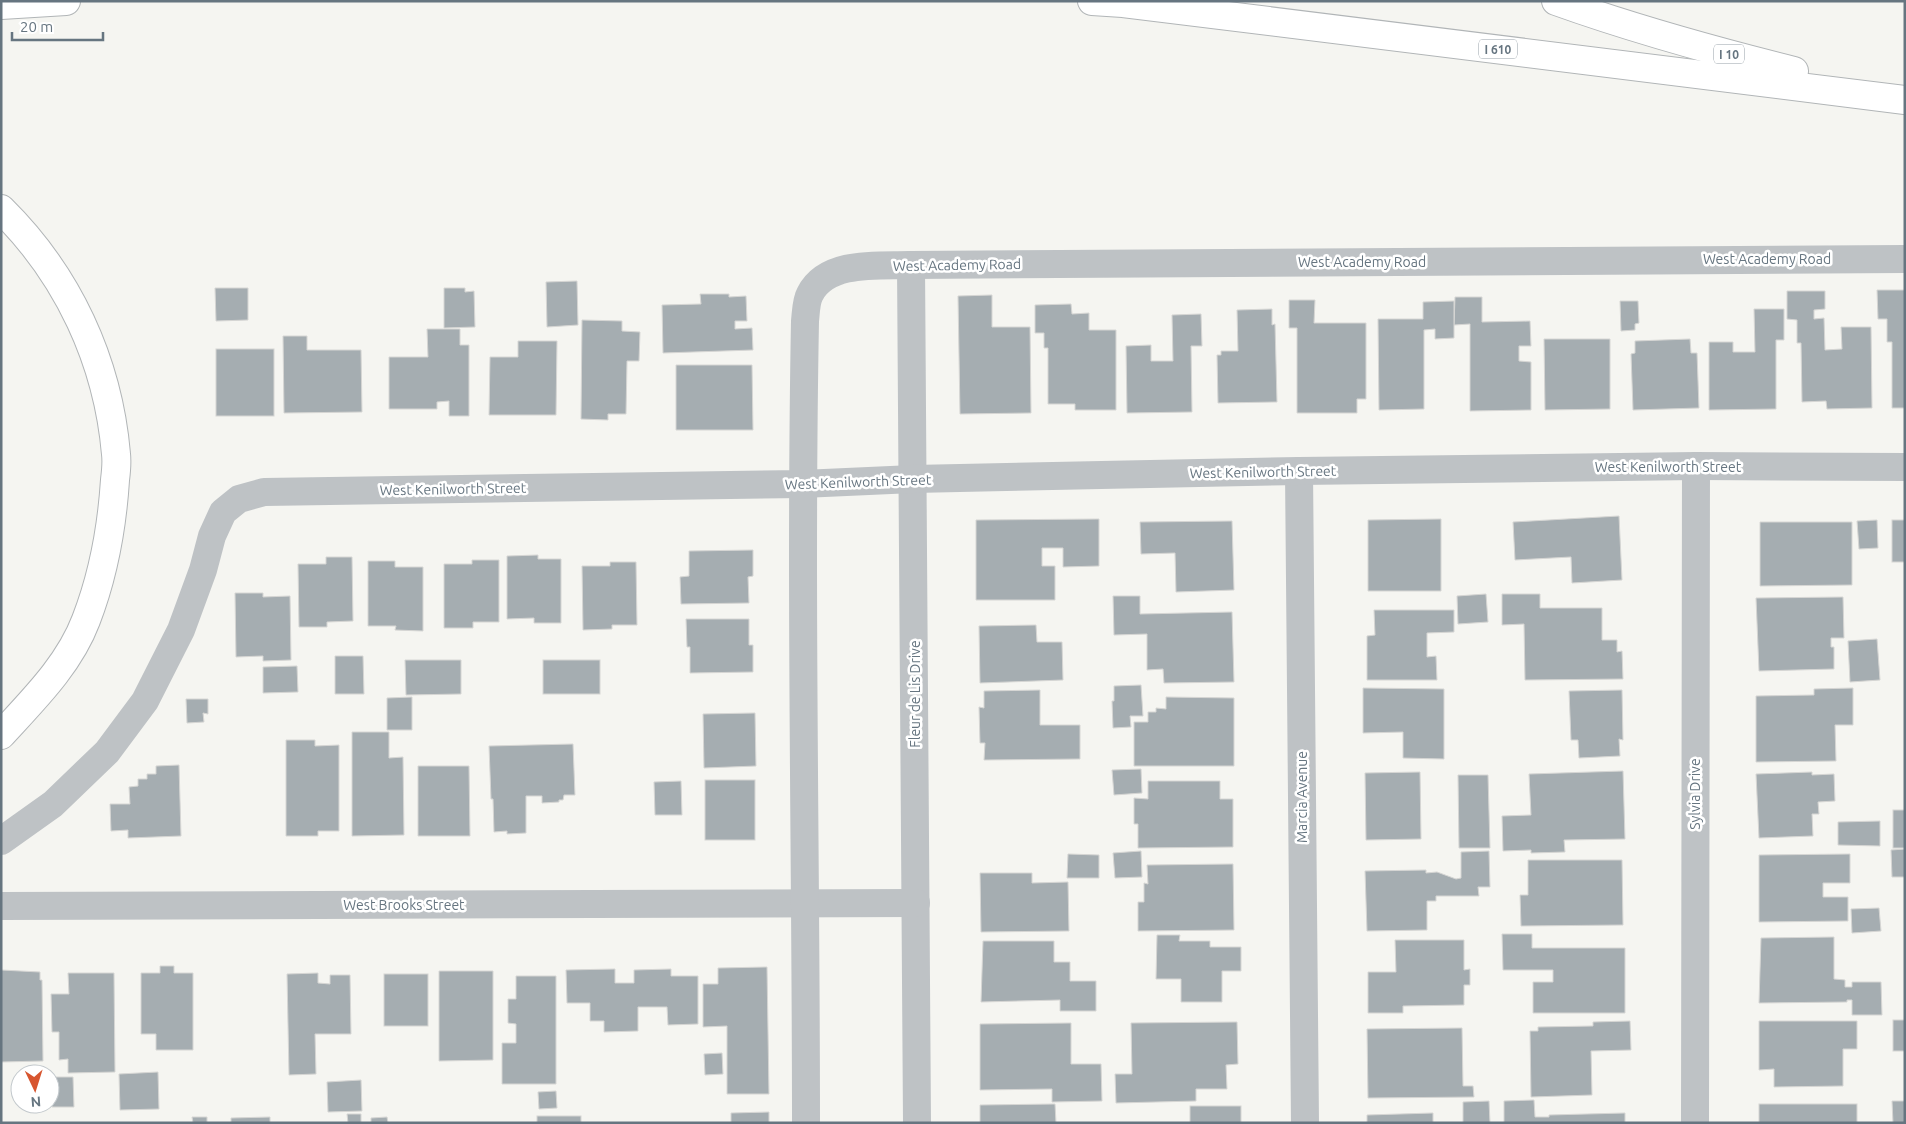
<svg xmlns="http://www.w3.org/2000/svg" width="1906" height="1124" font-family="Ubuntu,sans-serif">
<rect width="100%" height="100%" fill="#f5f5f1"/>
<g fill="#a5adb1" stroke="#d6d6d4">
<polygon points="577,281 578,325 547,327 546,282"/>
<polygon points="215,288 248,288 248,320 216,321"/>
<polygon points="444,288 465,288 465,292 474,291 475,327 444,328"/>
<polygon points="1877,290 1905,290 1905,408 1892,408 1892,342 1887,342 1887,319 1878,319"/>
<polygon points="1787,291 1825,291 1825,309 1814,310 1814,319 1824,318 1825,350 1842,349 1841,327 1871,327 1872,408 1827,409 1826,401 1802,402 1801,343 1797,343 1797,320 1787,319"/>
<polygon points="700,294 729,294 729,297 746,296 747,321 735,321 735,329 752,328 753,350 663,353 662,305 701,304"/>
<polygon points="992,295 992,327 1030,327 1031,413 960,414 958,296"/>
<polygon points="1455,297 1482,297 1482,322 1530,321 1531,346 1519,346 1519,361 1531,362 1531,410 1470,411 1470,324 1454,325"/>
<polygon points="1289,300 1315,300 1314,323 1366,323 1366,399 1357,399 1357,413 1297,413 1297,328 1289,328"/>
<polygon points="1454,301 1454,338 1435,339 1435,329 1424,330 1424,409 1379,410 1378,319 1423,319 1423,302"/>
<polygon points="1620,301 1638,301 1639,323 1635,324 1635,330 1621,331"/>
<polygon points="1071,304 1072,314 1089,313 1089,330 1116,330 1116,410 1075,410 1075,404 1048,404 1048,348 1044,348 1044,333 1035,333 1035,305"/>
<polygon points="1272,309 1272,325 1275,324 1277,402 1218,403 1217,355 1221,355 1221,351 1238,351 1237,310"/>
<polygon points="1754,309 1784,309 1784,340 1776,340 1776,409 1709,410 1709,342 1733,342 1733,352 1755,352"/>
<polygon points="1201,314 1202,346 1191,346 1192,412 1127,413 1126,346 1151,345 1151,361 1173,361 1172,315"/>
<polygon points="582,320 622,321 622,331 640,332 639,361 627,361 626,414 608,414 608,420 581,419"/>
<polygon points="427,329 460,329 460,345 469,345 469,416 449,416 449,401 437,402 437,409 389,409 389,357 428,357"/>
<polygon points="283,336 307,336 307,350 361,350 362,412 284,413"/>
<polygon points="1544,339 1610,339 1610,409 1545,410"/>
<polygon points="1690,339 1691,353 1697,353 1699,408 1633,410 1631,354 1635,353 1635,341"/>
<polygon points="518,341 557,341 556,415 489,415 490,357 518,357"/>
<rect x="216" y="349" width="58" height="67"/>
<polygon points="676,365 752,365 753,430 676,430"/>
<polygon points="1619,516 1622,580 1572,583 1571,557 1515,560 1513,522"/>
<polygon points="1099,519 1099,566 1063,567 1063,548 1042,548 1042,566 1055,566 1055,600 976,600 976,520"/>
<polygon points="1441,519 1441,591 1368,591 1368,520"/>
<polygon points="1877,520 1878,548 1859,549 1857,521"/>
<rect x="1892" y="520" width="13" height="42"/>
<polygon points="1232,521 1234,590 1176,592 1175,553 1141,554 1140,522"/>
<polygon points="1760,522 1852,522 1852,585 1760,586"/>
<polygon points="753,550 753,576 748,577 749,603 681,604 680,577 689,576 689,551"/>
<polygon points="538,555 538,559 561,559 561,623 534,623 534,618 507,619 507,556"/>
<polygon points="326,557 352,557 353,621 327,622 327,627 299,627 298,564 326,564"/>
<polygon points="472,560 499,560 499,622 473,622 473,628 444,628 444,564 472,564"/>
<polygon points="368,561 395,561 395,567 423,567 423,631 395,630 396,626 368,626"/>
<polygon points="610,562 636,562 637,625 612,625 612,629 583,630 582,566 610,566"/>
<polygon points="235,593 263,593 263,597 290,596 291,660 263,661 263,656 236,657"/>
<polygon points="1486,594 1488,622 1458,624 1457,596"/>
<polygon points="1502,594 1540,594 1540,608 1602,608 1602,640 1617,640 1617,652 1622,651 1623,679 1525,680 1524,624 1502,625"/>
<polygon points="1113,596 1140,596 1140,614 1232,612 1234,682 1164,683 1163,669 1147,670 1147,634 1114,635"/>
<polygon points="1843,597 1844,638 1831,638 1831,647 1834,647 1834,669 1759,671 1756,598"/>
<polygon points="1374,610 1454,610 1454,632 1427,633 1427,657 1436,656 1437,680 1367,680 1367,636 1375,635"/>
<polygon points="686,619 749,619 749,645 753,645 753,672 690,673 690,647 687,647"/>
<polygon points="1036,625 1037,642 1062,642 1063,680 980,683 979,626"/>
<polygon points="1877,639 1880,680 1850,682 1848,641"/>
<polygon points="335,656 363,656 364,694 335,694"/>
<polygon points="405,660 461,660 461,694 406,695"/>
<rect x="543" y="660" width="57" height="34"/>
<polygon points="297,666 298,692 263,693 263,667"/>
<polygon points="1141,685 1143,716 1130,716 1131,727 1113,728 1112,701 1114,701 1114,686"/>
<polygon points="1363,688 1444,689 1444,759 1403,758 1403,732 1363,733"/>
<polygon points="1853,688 1853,725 1835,725 1836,761 1756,762 1756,696 1814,695 1814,689"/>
<polygon points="1040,690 1040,725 1080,725 1080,759 984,760 985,743 980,743 979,707 984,708 984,691"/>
<polygon points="1622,690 1623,740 1619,739 1620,756 1579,758 1578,740 1571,740 1569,691"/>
<polygon points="412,697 412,730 387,730 387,698"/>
<polygon points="1166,697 1234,698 1234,766 1134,766 1134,722 1148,722 1148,712 1156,712 1156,708 1166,709"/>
<polygon points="186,699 208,699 208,714 203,713 204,722 187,723"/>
<polygon points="755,713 756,766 704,768 703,714"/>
<polygon points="352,732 389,732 389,758 403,757 404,835 352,836"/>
<polygon points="286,740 315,740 315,746 339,745 339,831 318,831 318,836 286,836"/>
<polygon points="573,744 575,795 564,795 563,800 559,800 559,802 542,803 542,796 526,796 526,833 507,834 507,831 494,832 493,799 491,799 489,746"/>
<polygon points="179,765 181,836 128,838 128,830 111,831 110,804 130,804 129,787 138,786 138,779 147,779 147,774 156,774 156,766"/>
<polygon points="418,766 469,766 470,836 418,836"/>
<polygon points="1141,769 1142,793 1114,795 1112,770"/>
<polygon points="1623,771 1625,839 1564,840 1565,852 1531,853 1531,850 1503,851 1502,816 1531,815 1529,774"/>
<polygon points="1420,772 1421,839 1366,840 1365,773"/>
<polygon points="1812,772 1812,775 1834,774 1835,801 1818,802 1819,814 1812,814 1813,836 1759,838 1756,774"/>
<polygon points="1458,775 1488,775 1490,848 1459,848"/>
<rect x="705" y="780" width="50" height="60"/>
<polygon points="681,781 682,815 655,815 654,782"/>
<polygon points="1148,781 1220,781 1220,799 1233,799 1233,847 1138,848 1138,824 1134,824 1134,798 1148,799"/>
<rect x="1893" y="810" width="12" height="38"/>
<polygon points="1880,821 1880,846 1838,845 1838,822"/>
<polygon points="1905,849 1905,877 1892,877 1891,850"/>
<polygon points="1141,851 1142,877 1115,878 1113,853"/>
<polygon points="1489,851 1490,887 1478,887 1479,896 1436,896 1436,901 1427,901 1427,930 1367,931 1365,871 1426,870 1426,873 1437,872 1456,879 1461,878 1461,852"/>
<polygon points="1068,854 1099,855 1099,878 1067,878"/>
<polygon points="1850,854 1850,883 1823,883 1823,897 1848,897 1848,921 1759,922 1759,855"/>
<polygon points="1528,860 1622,860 1623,925 1521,926 1520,895 1528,895"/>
<polygon points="1233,864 1234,930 1138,931 1138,902 1144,902 1144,883 1148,884 1147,865"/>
<polygon points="980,873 1032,873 1032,883 1068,882 1069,931 981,932"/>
<polygon points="1879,908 1881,931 1852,933 1851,909"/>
<polygon points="1502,934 1532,934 1532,948 1625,948 1625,1013 1533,1013 1533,982 1553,982 1553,970 1503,970"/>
<polygon points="1157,935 1180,935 1179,941 1210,941 1210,947 1241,947 1241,971 1222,971 1222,1002 1181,1002 1181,979 1156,979"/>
<polygon points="1834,937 1834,979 1845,980 1845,987 1852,987 1852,982 1881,982 1882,1015 1852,1015 1852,1000 1847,1000 1847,1002 1759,1003 1761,938"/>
<polygon points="1395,940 1464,940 1464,970 1470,969 1470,985 1464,985 1464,1005 1403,1006 1403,1013 1368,1013 1368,972 1396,972"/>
<polygon points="983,941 1054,941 1054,962 1070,962 1070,981 1096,981 1096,1011 1060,1011 1060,1000 981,1002"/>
<polygon points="160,966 174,966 174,973 193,973 193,1050 156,1050 156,1034 141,1034 141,973 160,973"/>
<polygon points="767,967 769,1094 727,1094 727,1026 703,1027 703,984 718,984 718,968"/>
<polygon points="615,969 615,983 634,983 634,970 671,969 671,976 698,976 698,1024 668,1025 667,1007 638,1007 638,1031 604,1032 604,1021 590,1021 590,1003 567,1003 566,970"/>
<polygon points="1,970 40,972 40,980 42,980 43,1061 1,1062"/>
<polygon points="439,971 493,971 493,1060 439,1061"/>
<polygon points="68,973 114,973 115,1072 68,1073 68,1059 59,1060 59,1032 52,1032 51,994 69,994"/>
<polygon points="318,973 318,983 330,984 330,975 350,975 351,1034 315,1034 316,1074 289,1075 287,974"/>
<rect x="384" y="974" width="44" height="52"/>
<polygon points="516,976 556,976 556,1084 502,1084 502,1043 516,1043 516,1024 508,1023 508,999 516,999"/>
<rect x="1893" y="1020" width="12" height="31"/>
<polygon points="1630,1021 1631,1050 1591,1051 1592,1095 1531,1097 1530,1031 1538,1031 1538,1027 1593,1026 1593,1022"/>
<polygon points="1759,1021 1857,1021 1857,1049 1843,1049 1843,1086 1774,1087 1774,1069 1759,1070"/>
<polygon points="1237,1022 1238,1064 1226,1065 1227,1089 1196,1089 1196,1101 1116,1103 1115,1074 1132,1074 1131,1023"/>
<polygon points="1071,1023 1071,1064 1101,1064 1102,1101 1052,1102 1052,1089 980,1090 980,1024"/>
<polygon points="1462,1028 1463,1086 1473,1086 1474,1097 1368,1098 1367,1029"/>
<polygon points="722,1053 723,1074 705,1075 704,1054"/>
<polygon points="158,1072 159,1109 120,1110 119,1074"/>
<polygon points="52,1077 73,1077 74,1107 52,1107"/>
<polygon points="361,1080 362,1111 328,1112 327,1082"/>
<polygon points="556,1091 557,1108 539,1109 538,1092"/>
<polygon points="1534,1100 1535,1117 1549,1117 1549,1115 1625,1113 1625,1123 1504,1123 1504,1101"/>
<polygon points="1489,1101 1490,1123 1463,1123 1463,1102"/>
<polygon points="1892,1101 1905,1101 1905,1123 1893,1123"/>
<polygon points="1055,1104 1056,1123 980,1123 980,1105"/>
<rect x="1759" y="1104" width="98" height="19"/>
<rect x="1190" y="1106" width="51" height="17"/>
<polygon points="769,1112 769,1123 731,1123 731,1113"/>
<polygon points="1433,1113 1433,1123 1367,1123 1367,1115"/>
<polygon points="347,1114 361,1114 361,1123 348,1123"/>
<rect x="537" y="1116" width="44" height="7"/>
<polygon points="192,1117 207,1117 207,1123 193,1123"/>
<polygon points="270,1117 270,1123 231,1123 231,1118"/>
<polygon points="387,1117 388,1123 371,1123 371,1118"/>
</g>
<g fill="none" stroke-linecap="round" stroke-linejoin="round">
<defs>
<g id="highway">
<polyline points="1092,1 1123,3 1905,100"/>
<path d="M1556,1C1634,29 1714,51 1794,71"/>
<polyline points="1,5 66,1"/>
<path d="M1,209C68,275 108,361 116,454C117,462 116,472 115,480C112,527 103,576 86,620C69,665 33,700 1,735"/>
</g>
</defs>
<use href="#highway" stroke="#b1b5b7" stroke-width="30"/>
<g stroke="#bec2c5" stroke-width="28">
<polyline points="911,265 917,1123"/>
<polyline points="1299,471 1305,1123"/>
<polyline points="1,841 53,804 107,752 145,701 181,630 203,570 212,536 223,512 239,499 264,492 802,484 913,479 1299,471 1696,466 1905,467"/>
<polyline points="1,906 916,903"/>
<path d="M806,1123C806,855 800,588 805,321C806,312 806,301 810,294C827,260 880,266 911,265L1905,259"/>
<polyline points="1695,1123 1696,466"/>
</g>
<use href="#highway" stroke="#fff" stroke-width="28"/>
</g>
<g text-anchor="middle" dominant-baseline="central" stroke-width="5" stroke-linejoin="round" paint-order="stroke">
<g fill="#fff" stroke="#949ea6" stroke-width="1">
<rect x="1479" y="39.5" width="38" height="19" rx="4"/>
<rect x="1714" y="44.5" width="30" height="19" rx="4"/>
</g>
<g font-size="12" font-weight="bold" fill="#667580">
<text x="1498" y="49">I 610</text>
<text x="1729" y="54">I 10</text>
</g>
<g font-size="14" fill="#667580" stroke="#fff">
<text x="1767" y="259">West Academy Road</text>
<text x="1362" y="262">West Academy Road</text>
<text transform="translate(957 265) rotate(-1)">West Academy Road</text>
<text x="1668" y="467">West Kenilworth Street</text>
<text transform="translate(1263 472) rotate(-1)">West Kenilworth Street</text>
<text transform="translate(858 482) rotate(-2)">West Kenilworth Street</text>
<text transform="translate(453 489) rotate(-1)">West Kenilworth Street</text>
<text transform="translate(915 694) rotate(-90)">Fleur de Lis Drive</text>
<text transform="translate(1695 794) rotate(-90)">Sylvia Drive</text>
<text transform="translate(1302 797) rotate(-90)">Marcia Avenue</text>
<text x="404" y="905">West Brooks Street</text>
</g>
</g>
<rect width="1906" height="1124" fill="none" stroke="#667580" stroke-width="5"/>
<g transform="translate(35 1089) rotate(176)"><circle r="24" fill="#ffffff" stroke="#c2c8cc"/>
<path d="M0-4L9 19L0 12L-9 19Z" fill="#d7552f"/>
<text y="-8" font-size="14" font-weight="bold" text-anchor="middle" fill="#667580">N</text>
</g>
<path d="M12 32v8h91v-8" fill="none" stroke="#667580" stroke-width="2.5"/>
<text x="20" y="32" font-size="15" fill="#667580" stroke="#ffffff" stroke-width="4" paint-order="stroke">20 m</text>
</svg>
